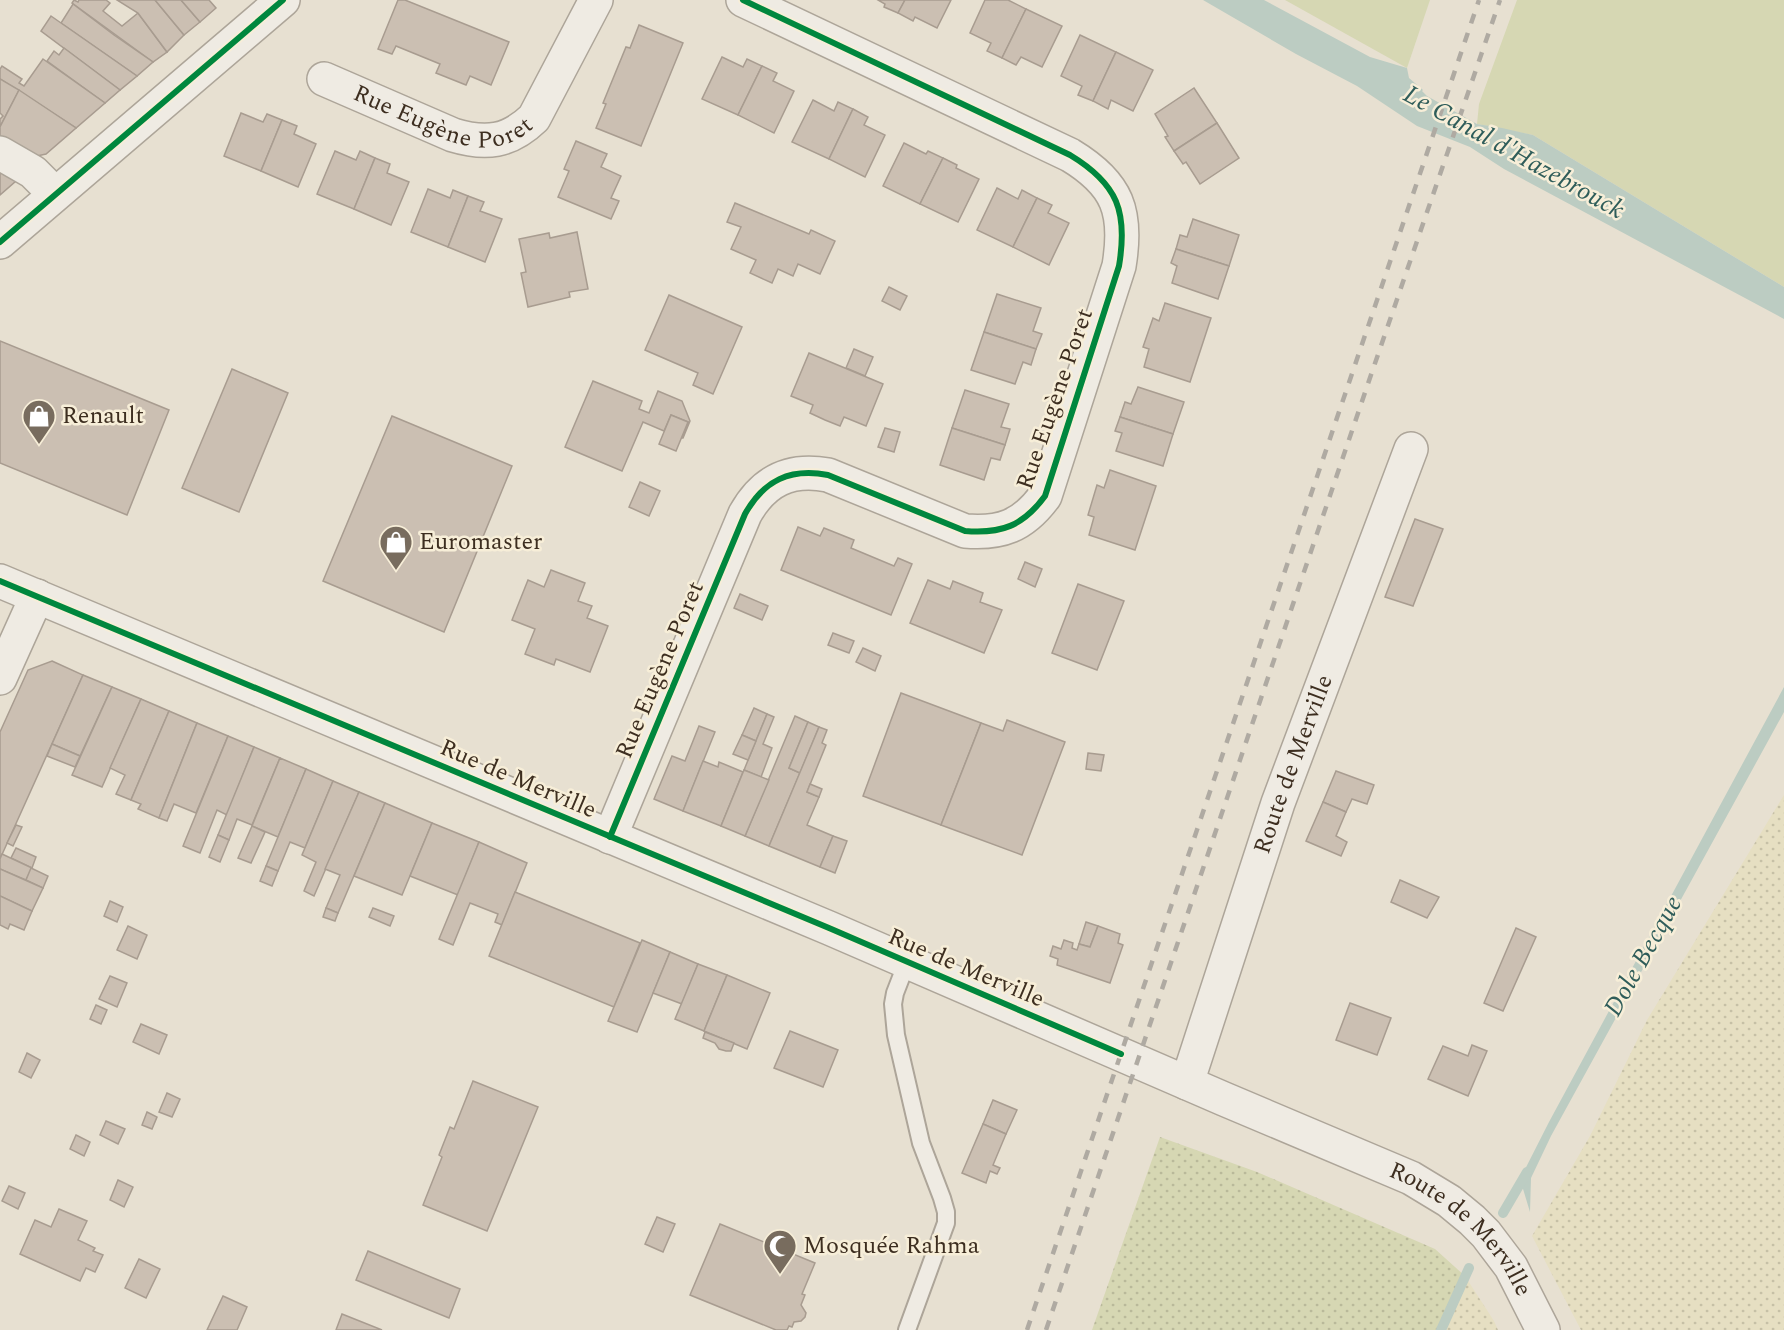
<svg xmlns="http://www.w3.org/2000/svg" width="1784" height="1330" font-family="Spectral,serif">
<defs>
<pattern id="farmland-dots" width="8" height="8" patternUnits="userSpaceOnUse" patternTransform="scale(1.5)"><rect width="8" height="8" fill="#e6dfc2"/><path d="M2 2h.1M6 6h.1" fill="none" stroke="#c6c0a6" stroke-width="1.8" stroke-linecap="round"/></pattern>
<pattern id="garden-dots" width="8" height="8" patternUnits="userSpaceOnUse" patternTransform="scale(1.5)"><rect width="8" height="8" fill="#d6d7b3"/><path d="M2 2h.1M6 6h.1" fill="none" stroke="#b9b99a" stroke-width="1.8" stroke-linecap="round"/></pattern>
</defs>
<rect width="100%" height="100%" fill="#e7e0d1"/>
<g fill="url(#farmland-dots)">
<polygon points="1784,795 1784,1330 1581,1330 1532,1236 1590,1136 1647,1020"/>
<polygon points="1465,1276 1494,1321 1498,1330 1441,1330"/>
</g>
<g fill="#d6d7b3">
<polygon points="1285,0 1430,0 1407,68"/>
<polygon points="1517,0 1784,0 1784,287 1533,135 1477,124 1479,104"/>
</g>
<polygon fill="url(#garden-dots)" points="1160,1137 1257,1172 1435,1249 1465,1276 1441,1330 1092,1330"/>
<g fill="#bcccc2">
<polygon points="1203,0 1264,0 1370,57 1407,68 1409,78 1423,90 1422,91 1427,96 1477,124 1502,128 1533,135 1784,287 1784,319 1504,169 1470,147 1417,126 1357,86 1296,54"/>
<polygon points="1784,687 1784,712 1551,1136 1531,1178 1530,1212 1520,1179 1549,1122"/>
</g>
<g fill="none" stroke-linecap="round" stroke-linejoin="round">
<g stroke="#bcccc2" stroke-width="10">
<polyline points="1503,1213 1527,1172"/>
<polyline points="1441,1330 1469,1268"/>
</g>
</g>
<g fill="#cbbfb2" stroke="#a89c90" stroke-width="1.5">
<polygon points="74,0 78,2 79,0 106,0 110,3 103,11 122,26 138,13 167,52 153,62 72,3"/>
<polygon points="117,0 155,0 184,35 167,52 138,13"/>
<polygon points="155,0 181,0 200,22 184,35"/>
<polygon points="181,0 209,0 216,8 200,22"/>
<polygon points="398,0 405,0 509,42 491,85 470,76 466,85 436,73 440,64 396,46 392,54 378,49"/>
<polygon points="878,0 905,0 898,13 884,7 885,4"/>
<polygon points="905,0 951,0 937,28 915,17 913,21 898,13"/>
<polygon points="985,0 1008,0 1026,9 1002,58 987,51 991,43 970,33"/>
<polygon points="73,4 114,35 153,62 137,76 61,23"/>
<polygon points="1026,9 1062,26 1042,67 1021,57 1016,65 1002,58"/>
<polygon points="51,16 61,23 137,76 120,90 41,31"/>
<polygon points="639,25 683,43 641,146 596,128 606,104 603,103 626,47 630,48"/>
<polygon points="1080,35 1116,52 1093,101 1078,95 1082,86 1061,76"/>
<polygon points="64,48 120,90 105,103 47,61 54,51 59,55"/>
<polygon points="1116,52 1153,70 1133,111 1111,100 1108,109 1093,101"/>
<polygon points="722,57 743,67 747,59 762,66 738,115 702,99"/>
<polygon points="43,59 105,103 76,128 0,79 0,69 2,66 22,79 19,83 24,86"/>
<polygon points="762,66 777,73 773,81 794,91 774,133 738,115"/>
<polygon points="0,79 19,90 0,127 0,119 3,116 0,113"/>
<polygon points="1194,88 1217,123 1174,151 1165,137 1168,136 1155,114"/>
<polygon points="19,90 76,128 46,154 37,156 0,136 0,127"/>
<polygon points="813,100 834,111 838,102 853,109 829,159 792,142"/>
<polygon points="853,109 868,117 864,125 885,135 865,177 829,159"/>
<polygon points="241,113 263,122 267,114 282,120 261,171 224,156"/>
<polygon points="282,120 297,126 294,134 316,144 298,187 261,171"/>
<polygon points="1217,123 1239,158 1200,184 1186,162 1183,164 1174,151"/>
<polygon points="576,141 607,154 601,167 621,176 611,198 619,201 611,219 558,197 569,171 564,169"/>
<polygon points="904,143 926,154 928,151 943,158 920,204 883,186"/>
<polygon points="335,151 356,160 360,151 375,158 354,209 317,194"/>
<polygon points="375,158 390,164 387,173 409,182 391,225 354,209"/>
<polygon points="943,158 957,165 956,168 979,179 958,222 920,204"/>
<polygon points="0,169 16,181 0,195"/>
<polygon points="997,188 1018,199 1022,190 1037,198 1013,247 977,230"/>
<polygon points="428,189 450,198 453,190 468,196 448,247 411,232"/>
<polygon points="468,196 484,202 480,211 502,219 485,262 448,247"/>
<polygon points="1037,198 1052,205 1048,213 1069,223 1049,265 1013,247"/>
<polygon points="735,203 809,234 811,230 835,241 820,274 798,264 793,276 778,269 772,283 750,273 756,260 731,249 741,227 727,222"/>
<polygon points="1193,219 1239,235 1229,266 1176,249 1180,235 1187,237"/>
<polygon points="577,232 588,289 569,292 570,297 528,307 521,273 526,272 519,239 549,233 550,238"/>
<polygon points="1176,249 1229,266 1218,299 1172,283 1177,266 1171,263"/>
<polygon points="889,287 907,296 900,310 882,301"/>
<polygon points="997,294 1041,308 1033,331 1042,334 1036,349 984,332"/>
<polygon points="669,295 742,327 713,394 693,385 698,373 645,350"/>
<polygon points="1165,303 1211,318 1190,382 1144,367 1149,349 1143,347 1153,318 1159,321"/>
<polygon points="984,332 1036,349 1031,365 1023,362 1015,384 971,370"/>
<polygon points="0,341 169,410 127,515 0,463"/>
<polygon points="854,349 873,357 865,376 846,368"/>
<polygon points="809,353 883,384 866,426 844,417 840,426 825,420 810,413 813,405 791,396"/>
<polygon points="232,369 288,393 239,512 182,488"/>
<polygon points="593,381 642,401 639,409 649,413 658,391 682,401 690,421 683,438 682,438 688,422 671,415 664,431 643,422 622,471 565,447"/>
<polygon points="1138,387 1184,402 1173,434 1120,417 1125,402 1131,404"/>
<polygon points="965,390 1009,404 1001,427 1010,429 1005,445 952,428"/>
<polygon points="671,415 688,422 676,451 659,444"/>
<polygon points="392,416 512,466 444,632 323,581"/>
<polygon points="1120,417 1173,434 1163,466 1116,451 1122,433 1115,431"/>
<polygon points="885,428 900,432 894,452 878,447"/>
<polygon points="952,428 1005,445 1000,460 991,458 984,480 940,465"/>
<polygon points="1110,470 1156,486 1135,550 1089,535 1094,517 1088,515 1097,485 1104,488"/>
<polygon points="640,482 660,491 649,516 629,507"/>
<polygon points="1415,519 1443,529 1413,606 1385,597"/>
<polygon points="798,527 820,536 824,528 854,540 851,548 894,566 898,558 912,564 891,615 781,570"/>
<polygon points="1025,562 1042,569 1035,587 1018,579"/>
<polygon points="551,570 585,583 578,601 592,606 587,618 608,626 590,672 556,659 554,665 525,654 535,629 512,620 528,580 544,587"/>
<polygon points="928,580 950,589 953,581 983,593 980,602 1002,610 984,653 910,623"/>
<polygon points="1078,584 1124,601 1097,670 1052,653"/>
<polygon points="740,594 768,606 762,620 734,608"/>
<polygon points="833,633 854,641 849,653 828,645"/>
<polygon points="863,648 881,656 875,671 856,662"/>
<polygon points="52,661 83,675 0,859 0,732 28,670"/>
<polygon points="83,675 112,687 80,756 52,744"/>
<polygon points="112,687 141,699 102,787 72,775"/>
<polygon points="901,693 981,723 941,825 863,796"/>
<polygon points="141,699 169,711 131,800 116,794 125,775 110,768"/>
<polygon points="754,708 767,714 756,741 742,735"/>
<polygon points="169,711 197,723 159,818 138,809 141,804 131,800"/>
<polygon points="767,714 774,717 763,744 772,748 761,777 744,770"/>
<polygon points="795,716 808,722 789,768 800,773 769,846 745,836"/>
<polygon points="1007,720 1065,742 1022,855 941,825 981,723 1003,731"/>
<polygon points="808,722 819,727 800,773 789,768"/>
<polygon points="197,723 228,736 196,813 174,804 167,821 159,818"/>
<polygon points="699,726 715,732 683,811 654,799 672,756 685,761"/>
<polygon points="819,727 827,730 822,743 826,745 807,792 819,797 807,825 833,836 820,867 769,846"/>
<polygon points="742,735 756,741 748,760 733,754"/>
<polygon points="228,736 254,747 227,815 217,810 200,853 183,846"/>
<polygon points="52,744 80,756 75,767 47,756"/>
<polygon points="254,747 280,758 252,825 237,819 229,840 218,835"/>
<polygon points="1088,753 1104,755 1101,771 1086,769"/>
<polygon points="280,758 306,769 278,837 252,826"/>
<polygon points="703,761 718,767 719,762 743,772 721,826 683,811"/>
<polygon points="306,769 333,781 305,848 290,842 278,871 266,866"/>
<polygon points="744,770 769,780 745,836 721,826"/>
<polygon points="1336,771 1374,785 1367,804 1352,799 1346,812 1323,802"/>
<polygon points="333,781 359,792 314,896 304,891 316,862 302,855"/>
<polygon points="810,784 822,789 819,797 807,792"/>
<polygon points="359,792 385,803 338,913 326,908 340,875 325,869"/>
<polygon points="1323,802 1346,812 1336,836 1347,842 1341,856 1306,841"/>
<polygon points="385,803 432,823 402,895 354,876"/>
<polygon points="432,823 479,842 458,895 410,876"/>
<polygon points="16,825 22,827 13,846 7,843"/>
<polygon points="252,826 265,832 251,863 238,858"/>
<polygon points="218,835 229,840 220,862 209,857"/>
<polygon points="833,836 847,841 835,873 820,867"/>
<polygon points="479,842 527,863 502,925 495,922 498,914 470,903 453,945 439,939"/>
<polygon points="16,848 36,857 32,868 11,858"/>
<polygon points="2,854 32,868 26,880 0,869 0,859"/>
<polygon points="266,866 278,871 272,886 260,881"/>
<polygon points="31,868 48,876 43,888 26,880"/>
<polygon points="0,869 43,888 32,911 0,896"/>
<polygon points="1400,880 1439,897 1427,918 1391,902"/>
<polygon points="515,892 640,943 614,1007 489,956"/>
<polygon points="0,896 32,911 24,930 10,924 8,929 0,925"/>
<polygon points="110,901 123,907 117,922 104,916"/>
<polygon points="326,908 338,913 335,921 323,917"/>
<polygon points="373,908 394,916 390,926 369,917"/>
<polygon points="1086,922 1098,926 1090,947 1079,944"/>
<polygon points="128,926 147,935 137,959 117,950"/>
<polygon points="1098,926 1120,934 1118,943 1123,945 1110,983 1057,965 1058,959 1050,956 1053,946 1061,949 1064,940 1073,943 1072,948 1077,950 1079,944 1090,947"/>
<polygon points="1516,928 1536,937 1503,1011 1484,1003"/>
<polygon points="642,940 670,952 637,1032 608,1021"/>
<polygon points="670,952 698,964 682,1004 653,993"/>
<polygon points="698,964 727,975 704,1031 675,1019"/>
<polygon points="727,975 770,993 747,1049 704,1031"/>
<polygon points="110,976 127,983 117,1007 99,999"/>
<polygon points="1350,1003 1391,1018 1377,1055 1336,1040"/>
<polygon points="96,1005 107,1010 101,1024 90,1019"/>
<polygon points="141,1024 167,1035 159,1054 133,1042"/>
<polygon points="790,1031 838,1050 823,1087 774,1068"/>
<polygon points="705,1032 734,1043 731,1051 726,1051 719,1049 715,1043 703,1038"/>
<polygon points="1472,1045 1487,1051 1468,1096 1428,1079 1443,1046 1468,1056"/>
<polygon points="27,1053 40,1060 31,1078 19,1072"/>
<polygon points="473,1081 538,1107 487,1231 423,1205 442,1157 439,1155 450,1127 454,1129"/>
<polygon points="167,1093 180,1099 172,1117 159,1112"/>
<polygon points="993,1100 1017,1110 1006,1134 983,1124"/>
<polygon points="147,1112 157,1117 152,1129 142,1125"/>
<polygon points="106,1121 125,1129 118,1144 100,1135"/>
<polygon points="983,1124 1006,1134 993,1165 1000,1168 997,1174 990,1171 986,1183 962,1173"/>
<polygon points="76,1135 90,1142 84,1156 70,1149"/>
<polygon points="118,1180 133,1187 124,1207 110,1200"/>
<polygon points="9,1186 25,1193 18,1209 2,1201"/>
<polygon points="59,1209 87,1221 78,1240 95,1248 93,1251 103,1255 95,1272 86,1268 80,1281 20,1254 35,1220 51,1227"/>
<polygon points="657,1217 675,1224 663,1252 645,1244"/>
<polygon points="720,1224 815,1263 802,1294 805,1295 801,1305 806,1313 805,1317 801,1321 794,1322 792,1327 789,1326 787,1330 776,1330 690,1295"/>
<polygon points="368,1251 460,1289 449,1318 356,1280"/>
<polygon points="139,1259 160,1269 146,1298 125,1288"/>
<polygon points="223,1296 247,1307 237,1330 207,1330"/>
<polygon points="342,1314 382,1330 336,1330"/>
</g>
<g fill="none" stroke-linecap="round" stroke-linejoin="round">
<defs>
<polyline id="service" points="907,962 895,993 893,1004 896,1035 921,1143 942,1198 946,1212 946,1223 907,1330"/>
<g id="minor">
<path id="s1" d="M324,79L453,135C486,145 509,142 534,118L596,0"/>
<polyline points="0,153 33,172 55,194"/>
<polyline points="0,678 37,596"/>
<path d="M610,837L745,514C764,480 790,468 828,475L965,531C1001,534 1023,526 1045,496L1119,266C1128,212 1118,184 1070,155L743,0"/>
<path id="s2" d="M1187,1083L1278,803L1411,449"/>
</g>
<g id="tertiary">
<polyline points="0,242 283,0"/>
<path id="s3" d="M0,581L829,928L1224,1099L1411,1178L1449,1201L1472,1220L1486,1234L1511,1267L1543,1330"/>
</g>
</defs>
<use href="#service" stroke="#ada599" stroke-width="20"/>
<use href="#minor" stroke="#ada599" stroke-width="36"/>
<use href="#tertiary" stroke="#ada599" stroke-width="36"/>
<use href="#service" stroke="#efebe3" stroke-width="16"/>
<use href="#minor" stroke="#efebe3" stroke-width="33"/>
<use href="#tertiary" stroke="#efebe3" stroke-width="33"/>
<g stroke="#afaaa2" stroke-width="4.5" stroke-dasharray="10 10" stroke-linecap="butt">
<polyline points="1027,1330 1479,0"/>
<polyline points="1046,1330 1372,372 1500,0"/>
</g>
<defs>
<g id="cycleway">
<polyline points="0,242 283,0"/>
<polyline points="0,581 829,928 1121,1054"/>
<path d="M610,837L745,514C764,480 790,468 828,475L965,531C1001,534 1023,526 1045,496L1119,266C1128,212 1118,184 1070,155L743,0"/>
</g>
</defs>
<use href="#cycleway" stroke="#f7eed8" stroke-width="10"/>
<use href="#cycleway" stroke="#00873e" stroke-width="6"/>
</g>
<defs>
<symbol id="shop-pin" viewBox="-11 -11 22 30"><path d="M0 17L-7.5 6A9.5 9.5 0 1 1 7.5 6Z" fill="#786c5e" stroke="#f7eed8"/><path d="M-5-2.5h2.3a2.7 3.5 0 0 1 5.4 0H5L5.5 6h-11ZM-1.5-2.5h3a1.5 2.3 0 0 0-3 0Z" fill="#fff"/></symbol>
<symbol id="mosque-pin" viewBox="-11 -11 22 30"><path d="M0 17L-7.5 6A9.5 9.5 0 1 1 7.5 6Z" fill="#786c5e" stroke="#f7eed8"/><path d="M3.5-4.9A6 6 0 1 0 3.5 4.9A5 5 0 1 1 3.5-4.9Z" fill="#fff"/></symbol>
</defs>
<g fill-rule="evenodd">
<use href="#shop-pin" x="20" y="397" width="38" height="52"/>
<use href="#shop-pin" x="377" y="523" width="38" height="52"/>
<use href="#mosque-pin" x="761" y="1227" width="38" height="52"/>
</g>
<g text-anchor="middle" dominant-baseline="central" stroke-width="5" stroke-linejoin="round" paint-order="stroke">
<g font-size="24" fill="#3d2e20" stroke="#f7eed8">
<text stroke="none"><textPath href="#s1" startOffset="128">Rue Eugène Poret</textPath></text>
<text transform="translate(1055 399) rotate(-71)">Rue Eugène Poret</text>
<text transform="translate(660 670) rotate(-67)">Rue Eugène Poret</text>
<text stroke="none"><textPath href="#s2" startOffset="336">Route de Merville</textPath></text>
<text transform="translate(518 779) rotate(23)">Rue de Merville</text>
<text transform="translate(966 968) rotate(23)">Rue de Merville</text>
<text stroke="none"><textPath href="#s3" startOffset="1604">Route de Merville</textPath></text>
</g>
<g font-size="24" fill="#3d2e20" stroke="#f7eed8" text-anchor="start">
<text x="62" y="416">Renault</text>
<text x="419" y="542">Euromaster</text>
<text x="803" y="1246">Mosquée Rahma</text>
</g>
<g font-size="26" font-style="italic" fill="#2f5d5a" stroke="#f7eed8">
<text transform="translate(1514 152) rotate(29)">Le Canal d'Hazebrouck</text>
<text transform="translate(1643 956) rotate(-61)">Dole Becque</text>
</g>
</g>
</svg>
